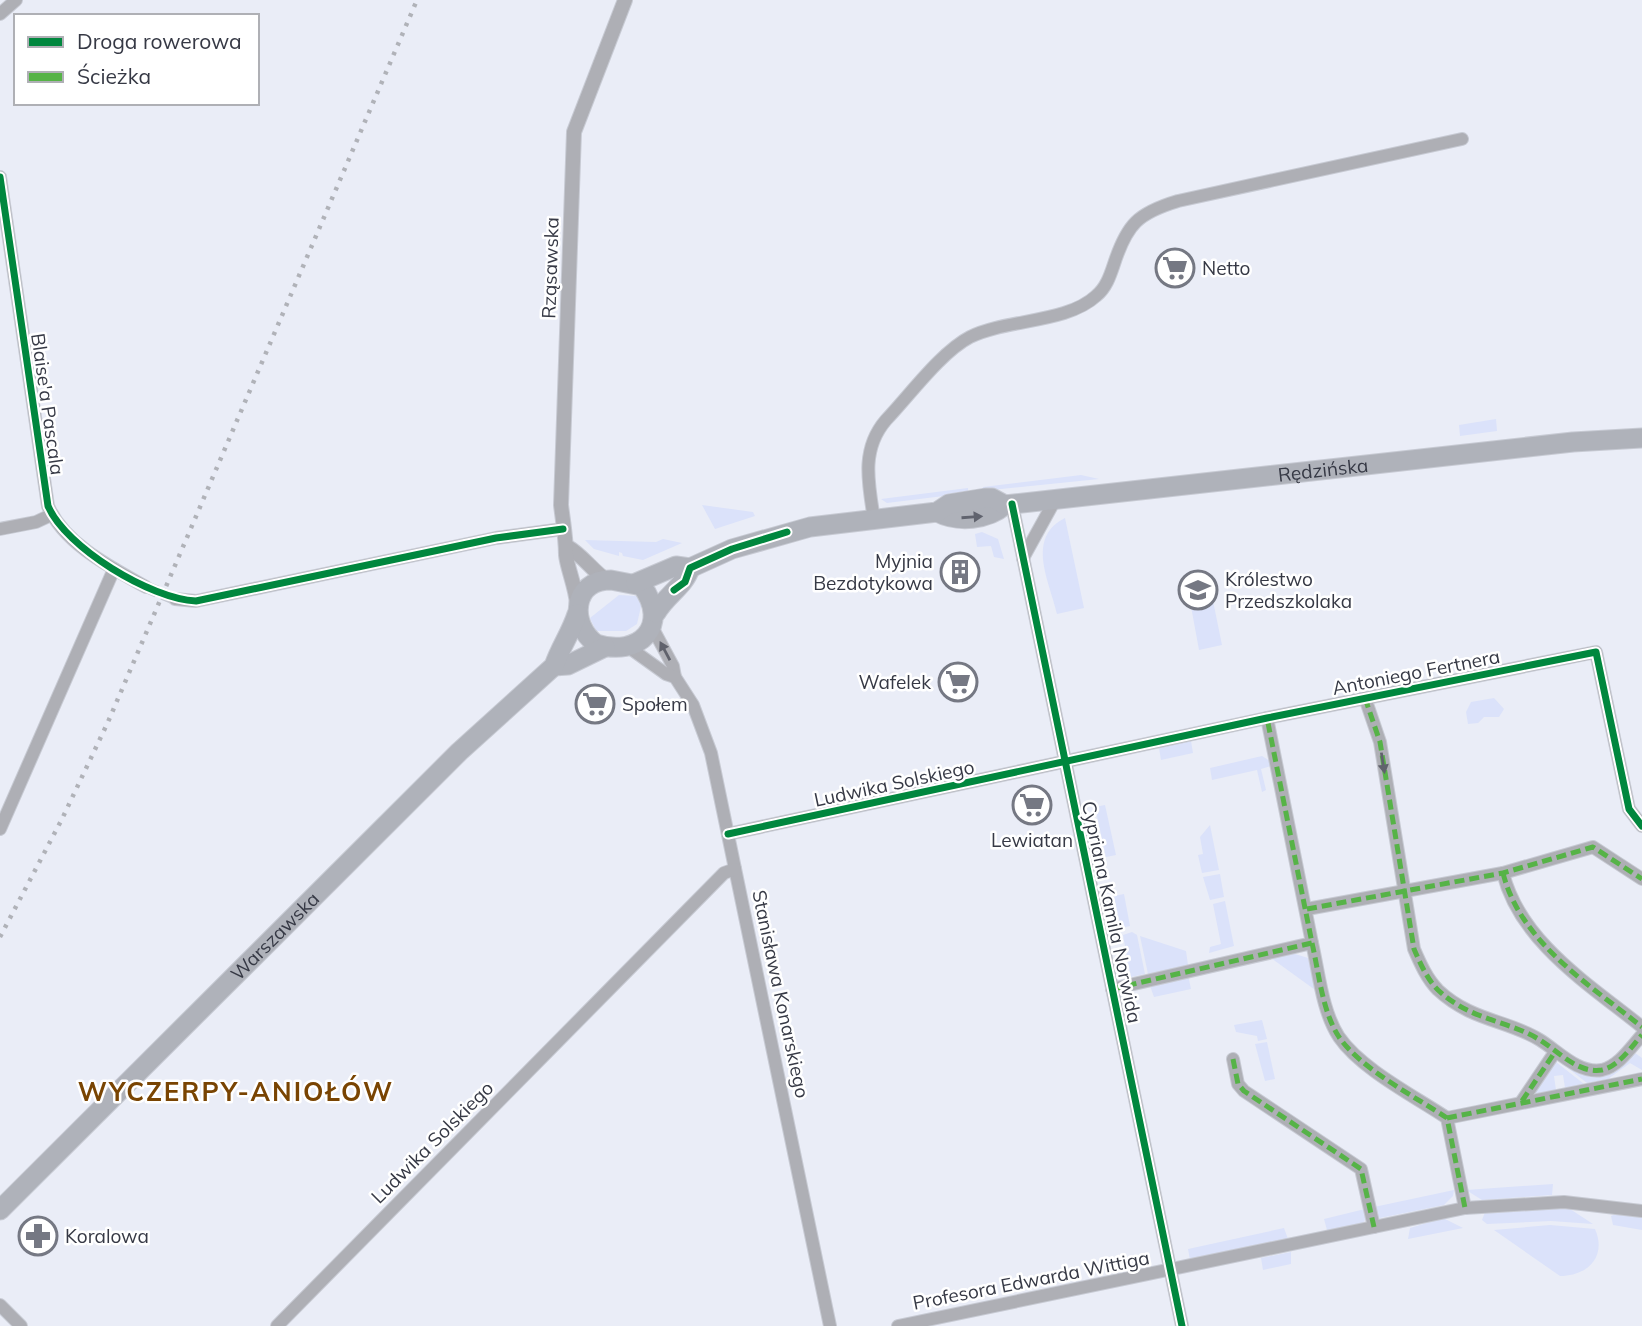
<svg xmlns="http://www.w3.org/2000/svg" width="1642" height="1326" font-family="Mulish,sans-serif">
<rect width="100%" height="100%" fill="#eaedf7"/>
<g fill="#dbe2fa">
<polygon points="1496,419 1497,431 1460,436 1459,425"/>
<polygon points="1081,475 1099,479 982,491 983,487"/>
<polygon points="968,488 968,493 887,503 881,499"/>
<polygon points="702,505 753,512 755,516 715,529"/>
<path d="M1065,518L1084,608L1057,614C1050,582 1025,538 1065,518Z"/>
<polygon points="982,532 998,539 1004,559 994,557 991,546 977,547 975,534"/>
<polygon points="663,539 682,543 643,560 623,556 622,553 619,552 619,556 594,549 585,540 656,542"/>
<polygon points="1211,591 1222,645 1199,650 1190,601 1194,600 1194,595"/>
<polygon points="619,595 636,596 642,602 637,624 626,631 596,631 590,618"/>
<polygon points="1494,698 1504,709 1499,717 1484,717 1478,723 1468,724 1466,712 1471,702"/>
<polygon points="1191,741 1193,753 1161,760 1159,748"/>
<polygon points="1262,756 1270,761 1271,766 1261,769 1266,790 1262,792 1257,770 1212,780 1210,768"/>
<polygon points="1105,805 1116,855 1106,857 1095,807"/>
<polygon points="1210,825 1219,870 1202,873 1198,855 1203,854 1200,837"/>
<polygon points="1220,874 1224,897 1210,900 1203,877"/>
<polygon points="1124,894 1130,926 1121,928 1114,896"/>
<polygon points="1225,901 1234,946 1209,953 1210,947 1221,944 1213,904"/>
<polygon points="1132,932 1137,935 1145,974 1131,977 1123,935"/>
<polygon points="1140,936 1186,951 1188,965 1148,974"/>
<polygon points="1292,953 1308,958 1318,992 1271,958"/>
<polygon points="1188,975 1191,989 1154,997 1149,983"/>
<polygon points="1262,1020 1267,1039 1258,1041 1257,1036 1236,1032 1234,1025"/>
<polygon points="1267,1042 1275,1079 1265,1081 1255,1044"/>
<polygon points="1635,1053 1642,1058 1642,1070 1630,1063 1608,1079 1587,1083 1559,1061 1584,1072"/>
<polygon points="1556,1062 1584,1084 1565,1088 1563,1075 1554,1076 1556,1090 1536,1094 1534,1091"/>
<polygon points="1553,1184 1552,1195 1482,1200 1466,1190"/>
<polygon points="1454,1190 1453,1196 1444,1205 1380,1218 1376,1216 1374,1207"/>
<polygon points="1365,1209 1367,1217 1363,1223 1327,1230 1324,1219"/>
<polygon points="1529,1209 1570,1209 1593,1224 1551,1221 1487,1224 1482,1220 1485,1212"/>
<polygon points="1616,1214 1642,1217 1642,1230 1613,1225 1611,1216"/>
<polygon points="1443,1218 1463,1228 1408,1239 1410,1228"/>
<path d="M1550,1225L1595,1229C1607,1256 1588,1276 1560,1276L1494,1230Z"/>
<polygon points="1284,1228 1288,1239 1190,1260 1188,1249"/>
<polygon points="1291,1252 1291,1264 1263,1270 1261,1258"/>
</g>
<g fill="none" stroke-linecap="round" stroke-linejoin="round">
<polyline stroke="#c6c9d3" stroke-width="12" stroke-dasharray="12 6" stroke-linecap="butt" points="146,587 175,599"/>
<defs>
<g id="minor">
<polyline points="0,14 16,0"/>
<path d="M0,177L48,506C64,544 112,568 146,587"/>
<polyline points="1012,504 1182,1326"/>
<path d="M874,519C868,482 861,449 886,420C909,396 941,352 970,337C1006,319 1067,323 1096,296C1106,288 1110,276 1114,264C1127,224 1138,213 1178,201L1462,139"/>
<polyline points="0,529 36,522 51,515"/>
<polyline points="1023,558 1055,500"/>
<polyline points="175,599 196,601 496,538 563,529"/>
<polyline points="652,627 673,666 675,677 693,705 711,753 830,1326"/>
<polyline points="627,646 666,674 675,677"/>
<path d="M1365,698L1380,742L1414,949C1420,963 1427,979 1438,990C1471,1021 1508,1020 1540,1040C1558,1051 1578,1074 1602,1070C1619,1066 1631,1047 1642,1035"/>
<polyline points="0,829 114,569"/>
<polyline points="728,834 1267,718 1596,652 1629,809 1642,826"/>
<path d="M1503,873C1520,942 1590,985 1642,1027"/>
<polyline points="1307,909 1503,873 1593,847 1642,879"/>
<path d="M1312,943C1319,973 1322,1011 1339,1037C1361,1069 1414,1096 1447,1118L1465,1208"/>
<polyline points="1112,989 1312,943 1267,718"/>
<polyline points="1233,1059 1238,1084 1244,1091 1361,1169 1374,1227"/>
<polyline points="1522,1101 1555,1052"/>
<polyline points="1447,1118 1642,1079"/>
<polyline points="0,1305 21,1326"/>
<polyline points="277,1326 724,873 735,869"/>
<polyline points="898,1326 1465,1208 1564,1202 1642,1211"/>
</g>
<g id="tertiary">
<path d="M568,547C582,555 592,570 606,580"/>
<path d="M577,604C576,588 567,567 566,555C566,538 563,522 561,505L574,132L625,0"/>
</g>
<g id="primary">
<path id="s1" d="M1005,505L1573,442L1642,438"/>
<path d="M937,512C958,523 988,520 1005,505"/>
<path d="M611,580L642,586C671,626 639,658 596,644C569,624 572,580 611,580Z"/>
<polyline points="636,583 676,566 690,568 732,549 810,527 937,512 949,504 986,498 992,498 1005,505"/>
<path d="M656,613C666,595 684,587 690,568"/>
<polyline points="554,666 568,665 605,647"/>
<path id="s2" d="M0,1210L459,752L554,666C560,648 571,633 577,614"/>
</g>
</defs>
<use href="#minor" stroke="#c7cad3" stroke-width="14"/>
<use href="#tertiary" stroke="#c7cad3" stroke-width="16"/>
<use href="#primary" stroke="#c7cad3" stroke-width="21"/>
<use href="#minor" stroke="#aeafb5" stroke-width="12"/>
<use href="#tertiary" stroke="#aeafb5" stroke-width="14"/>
<use href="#primary" stroke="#afb2ba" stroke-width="19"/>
<polyline stroke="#b0b2b8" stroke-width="4.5" stroke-dasharray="3.5 7" stroke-linecap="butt" points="0,937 62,819 108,722 417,0"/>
<g stroke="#56b347" stroke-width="5" stroke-dasharray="10 5" stroke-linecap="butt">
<path d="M1365,698L1380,742L1414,949C1420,963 1427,979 1438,990C1471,1021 1508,1020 1540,1040C1558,1051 1578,1074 1602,1070C1619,1066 1631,1047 1642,1035"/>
<path d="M1503,873C1520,942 1590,985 1642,1027"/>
<polyline points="1307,909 1503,873 1593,847 1642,879"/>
<path d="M1312,943C1319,973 1322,1011 1339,1037C1361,1069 1414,1096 1447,1118L1465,1208"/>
<polyline points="1112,989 1312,943 1267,718"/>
<polyline points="1233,1059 1238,1084 1244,1091 1361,1169 1374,1227"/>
<polyline points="1522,1101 1555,1052"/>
<polyline points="1447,1118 1642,1079"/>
</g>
<defs>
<g id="cycleway">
<path d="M0,177L48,506C66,548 151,599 196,601L496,538L563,529"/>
<polyline points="1012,504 1182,1326"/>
<polyline points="674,590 685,582 690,568 732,549 787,532"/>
<polyline points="728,834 1267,718 1596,652 1629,809 1642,826"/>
</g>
</defs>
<use href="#cycleway" stroke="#fff" stroke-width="11"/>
<use href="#cycleway" stroke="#00873e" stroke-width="7"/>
</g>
<defs><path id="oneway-solid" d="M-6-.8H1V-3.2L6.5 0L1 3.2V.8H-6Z" transform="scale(1.75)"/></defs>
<use fill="#60636e" href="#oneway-solid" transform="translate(972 517) rotate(-4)"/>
<g fill="#60626c">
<use href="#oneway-solid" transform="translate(665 651) rotate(-118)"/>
<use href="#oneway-solid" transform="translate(1383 763) rotate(81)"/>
</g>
<defs>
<symbol id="supermarket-ring" viewBox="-11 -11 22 22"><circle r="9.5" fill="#fff" stroke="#757883" stroke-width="1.5"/><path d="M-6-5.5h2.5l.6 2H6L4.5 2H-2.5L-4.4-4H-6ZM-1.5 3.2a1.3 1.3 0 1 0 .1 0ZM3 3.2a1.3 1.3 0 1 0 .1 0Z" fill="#757883"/></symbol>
<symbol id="building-ring" viewBox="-11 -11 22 22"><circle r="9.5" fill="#fff" stroke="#757883" stroke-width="1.5"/><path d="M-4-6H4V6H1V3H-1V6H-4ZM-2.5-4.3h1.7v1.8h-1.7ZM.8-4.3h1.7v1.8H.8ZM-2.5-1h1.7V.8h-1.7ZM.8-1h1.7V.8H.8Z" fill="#757883"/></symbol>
<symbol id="school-ring" viewBox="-11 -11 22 22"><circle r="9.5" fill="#fff" stroke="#757883" stroke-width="1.5"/><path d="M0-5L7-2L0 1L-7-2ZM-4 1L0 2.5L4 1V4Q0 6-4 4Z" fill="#757883"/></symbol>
<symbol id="pharmacy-ring" viewBox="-11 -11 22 22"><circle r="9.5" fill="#fff" stroke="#757883" stroke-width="1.5"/><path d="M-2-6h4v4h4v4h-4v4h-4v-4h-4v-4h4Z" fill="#757883"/></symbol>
</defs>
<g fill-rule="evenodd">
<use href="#supermarket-ring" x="1153" y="246" width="44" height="44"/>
<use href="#building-ring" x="938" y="550" width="44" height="44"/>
<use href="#school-ring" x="1176" y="568" width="44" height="44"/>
<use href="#supermarket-ring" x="936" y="660" width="44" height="44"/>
<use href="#supermarket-ring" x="573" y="682" width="44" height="44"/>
<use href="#supermarket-ring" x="1010" y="783" width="44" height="44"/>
<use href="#pharmacy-ring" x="16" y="1214" width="44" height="44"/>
</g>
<g text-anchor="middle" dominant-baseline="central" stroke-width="5" stroke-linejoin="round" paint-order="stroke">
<g font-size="19" fill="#363945" stroke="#fff">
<text transform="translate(550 268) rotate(-88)">Rząsawska</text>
<text transform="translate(48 404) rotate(82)">Blaise'a Pascala</text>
<text stroke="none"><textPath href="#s1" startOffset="320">Rędzińska</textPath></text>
<text transform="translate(1416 672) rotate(-11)">Antoniego Fertnera</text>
<text transform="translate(894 783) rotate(-12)">Ludwika Solskiego</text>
<text transform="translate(1112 912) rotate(78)">Cypriana Kamila Norwida</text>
<text stroke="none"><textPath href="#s2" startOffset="388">Warszawska</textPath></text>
<text transform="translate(781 994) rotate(78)">Stanisława Konarskiego</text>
<text transform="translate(432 1142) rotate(-45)">Ludwika Solskiego</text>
<text transform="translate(1031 1280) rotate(-11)">Profesora Edwarda Wittiga</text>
</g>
<g font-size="19" fill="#363945" stroke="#fff" text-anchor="start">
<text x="1202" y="268">Netto</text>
<text x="933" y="561" text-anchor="end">Myjnia<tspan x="933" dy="22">Bezdotykowa</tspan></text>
<text x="1225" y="579">Królestwo<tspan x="1225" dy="22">Przedszkolaka</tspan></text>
<text x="931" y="682" text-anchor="end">Wafelek</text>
<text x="622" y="704">Społem</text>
<text x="1032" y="840" text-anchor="middle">Lewiatan</text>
<text x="65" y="1236">Koralowa</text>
</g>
<g font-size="26" font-weight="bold" letter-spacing="2" fill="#794402" stroke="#fff">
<text x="236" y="1091">WYCZERPY-ANIOŁÓW</text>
</g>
</g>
<rect x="14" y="14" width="245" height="91" fill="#ffffff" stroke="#afb0b5" stroke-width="2"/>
<rect x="28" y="37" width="35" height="10" fill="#00873e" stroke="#afb0b5" stroke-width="2"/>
<text x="77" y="49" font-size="21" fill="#363945">Droga rowerowa</text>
<rect x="28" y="72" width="35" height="10" fill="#56b347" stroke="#afb0b5" stroke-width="2"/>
<text x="77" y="84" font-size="21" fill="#363945">Ścieżka</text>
</svg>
